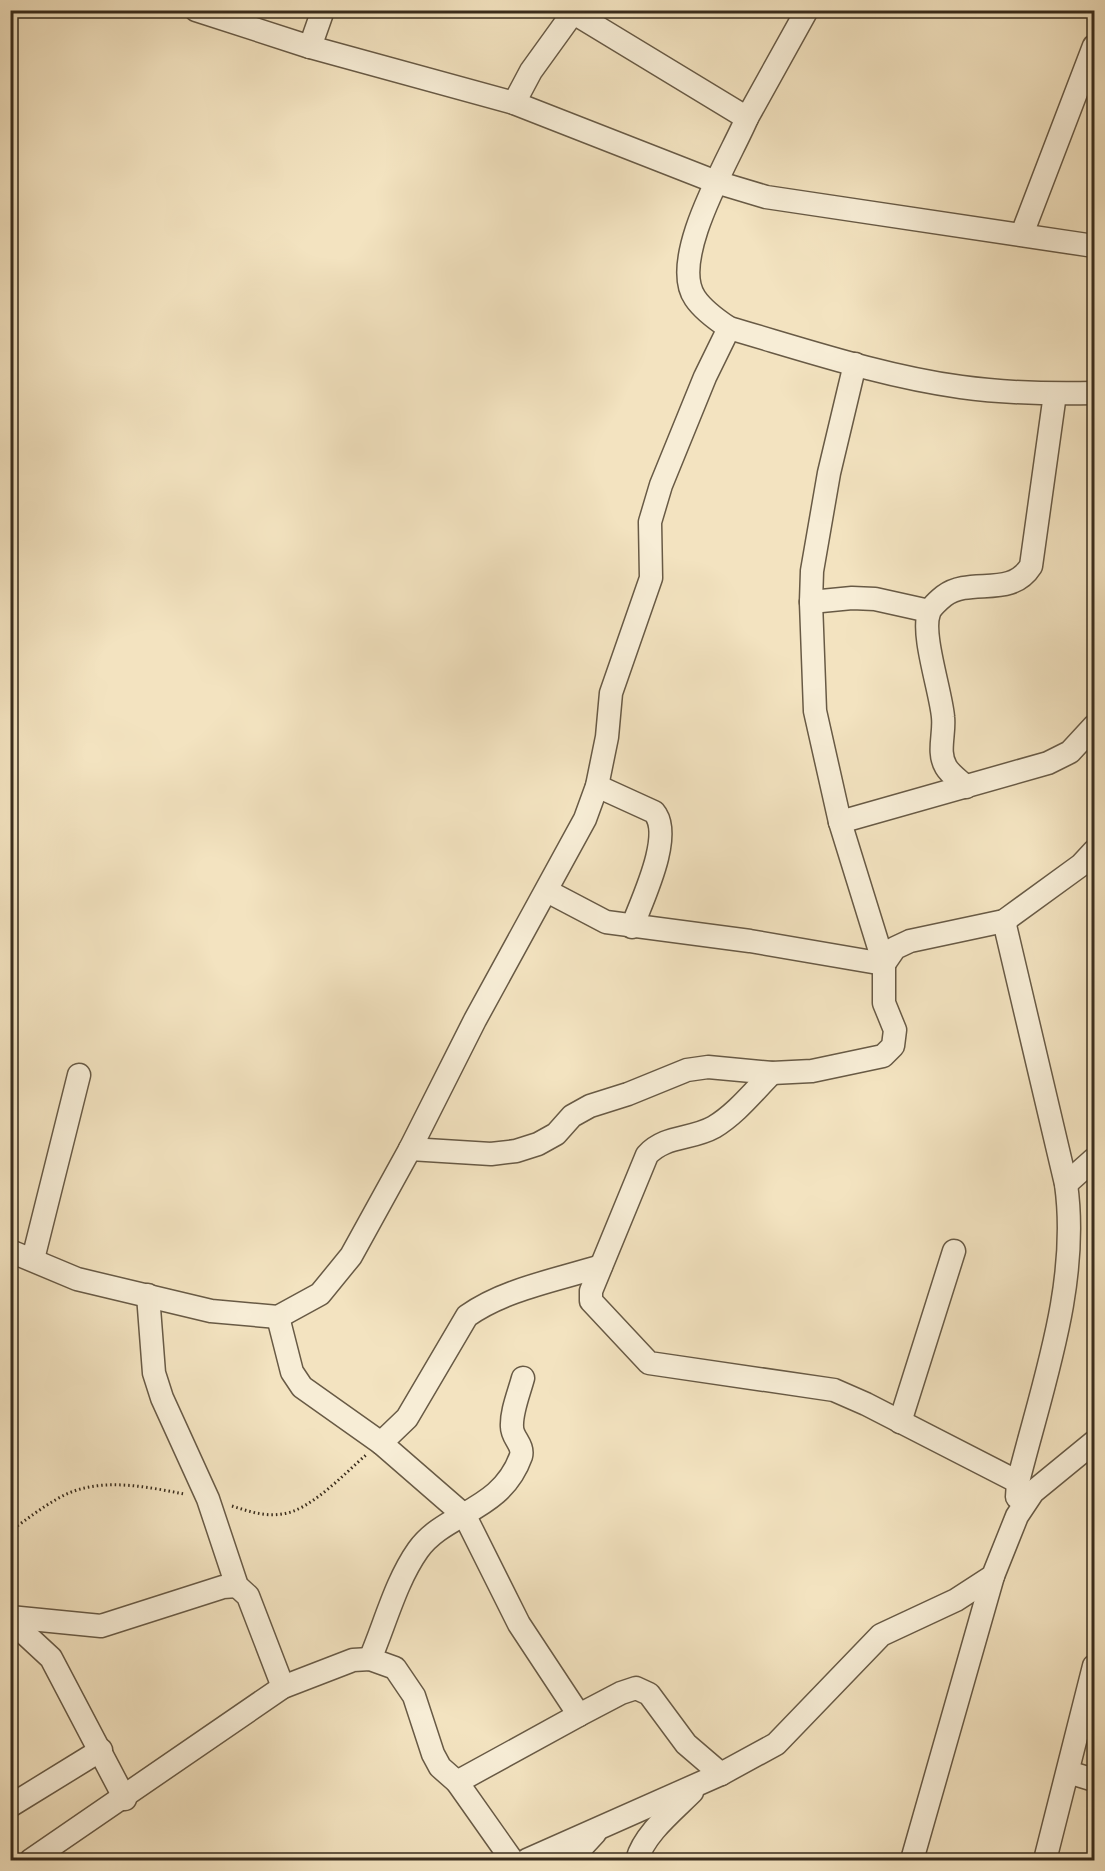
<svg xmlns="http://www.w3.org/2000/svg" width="1105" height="1871" font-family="'Libre Bodoni',serif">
<rect width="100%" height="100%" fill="#f3e3c0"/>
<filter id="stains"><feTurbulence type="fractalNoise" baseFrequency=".00333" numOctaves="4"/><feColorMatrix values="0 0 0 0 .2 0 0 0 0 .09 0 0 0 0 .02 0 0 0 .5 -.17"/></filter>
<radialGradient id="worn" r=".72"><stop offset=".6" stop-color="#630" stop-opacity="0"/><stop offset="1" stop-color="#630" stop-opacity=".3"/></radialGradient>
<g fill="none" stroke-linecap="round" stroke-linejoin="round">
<defs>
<g id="minor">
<polyline points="196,10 310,47 514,103 716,182 766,197 1094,246"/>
<path d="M569,10L747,118C730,158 668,259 695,298C703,310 717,320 729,328C805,350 882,376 961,387C1005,393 1050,394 1094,393"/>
<polyline points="310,47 323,10"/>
<polyline points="514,103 531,71 575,10"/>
<polyline points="747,118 807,10"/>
<polyline points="1022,234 1094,46"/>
<polyline points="811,602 852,598 875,599 929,611"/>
<path d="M597,786L654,812C674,835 642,900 632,927"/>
<path d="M966,787C960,781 950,774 946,767C937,752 945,734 943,717C941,692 921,634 929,613C930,608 939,600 944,596C971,576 1010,599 1031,566L1055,394"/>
<polyline points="840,822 1048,763 1070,752 1094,726"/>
<polyline points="547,891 606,922 750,941 884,964"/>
<path d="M1004,921L1066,1184C1080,1284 1042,1386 1018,1482L1017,1497"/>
<polyline points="884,964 895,948 910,941 1004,921 1081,865 1094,851"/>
<path d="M772,1073C754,1091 736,1114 714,1127C691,1140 665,1135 647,1155L591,1291V1301L649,1363L834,1390L866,1404L1018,1482"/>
<polyline points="410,1149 491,1154 516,1151 538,1144 556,1134 572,1116 590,1106 628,1094 687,1070 708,1067 772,1073 812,1071 883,1056 893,1046 895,1030 884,1003 884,964 840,822 815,711 811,602 812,571 829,473 855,364"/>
<polyline points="1066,1184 1094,1159"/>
<polyline points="10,1251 77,1279 211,1311 278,1317 320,1294 351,1256 410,1149 475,1020 585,819 597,786 607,737 611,693 651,578 650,522 661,485 705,377 729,328"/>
<polyline points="33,1259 79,1075"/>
<polyline points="148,1295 154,1373 162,1398 208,1499 237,1586 248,1596 283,1687"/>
<polyline points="278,1317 292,1372 302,1387 381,1443 465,1516 519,1624 579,1715 621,1693 636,1688 649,1694 686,1744 721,1774"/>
<polyline points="900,1422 954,1251"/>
<path d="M381,1443L407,1418L467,1316C505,1289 557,1280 601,1266"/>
<polyline points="10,1617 101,1626 223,1587 237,1586"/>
<polyline points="10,1620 51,1658 125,1799"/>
<path d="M370,1659C385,1624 396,1581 418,1550C445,1512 501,1512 521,1456C524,1445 512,1438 512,1427C511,1412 519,1393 523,1378"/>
<polyline points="1068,1772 1094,1780"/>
<polyline points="457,1782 579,1715"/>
<polyline points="10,1806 101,1750"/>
<polyline points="31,1860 283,1687 353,1660 370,1659 395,1668 414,1696 433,1754 440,1767 457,1782 512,1860"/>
<polyline points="527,1860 721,1774 776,1744 881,1635 956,1600 993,1576 1017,1516 1033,1492 1094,1442"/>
<polyline points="570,1860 595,1833"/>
<path d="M637,1860C644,1834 673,1811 692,1792"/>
<polyline points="912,1860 993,1576"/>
<polyline points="1045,1860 1094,1666"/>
</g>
</defs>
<use href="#minor" stroke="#685a45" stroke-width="25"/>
<g stroke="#392c1c" stroke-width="3" stroke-dasharray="1.5 3" stroke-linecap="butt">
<path d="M232,1506C248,1511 264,1517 282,1514C310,1511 345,1473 366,1455"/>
<path d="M10,1531C26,1520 41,1508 57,1499C95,1476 143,1486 184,1494"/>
</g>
<use href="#minor" stroke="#f7edd6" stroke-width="22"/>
</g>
<rect width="1105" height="1871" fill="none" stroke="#f3e3c0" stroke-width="36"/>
<rect x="12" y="12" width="1081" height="1847" fill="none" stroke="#392c1c" stroke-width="3"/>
<rect x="18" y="18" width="1069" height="1835" fill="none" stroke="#392c1c" stroke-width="1.5"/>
<rect width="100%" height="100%" filter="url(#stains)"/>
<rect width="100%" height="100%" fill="url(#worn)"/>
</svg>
